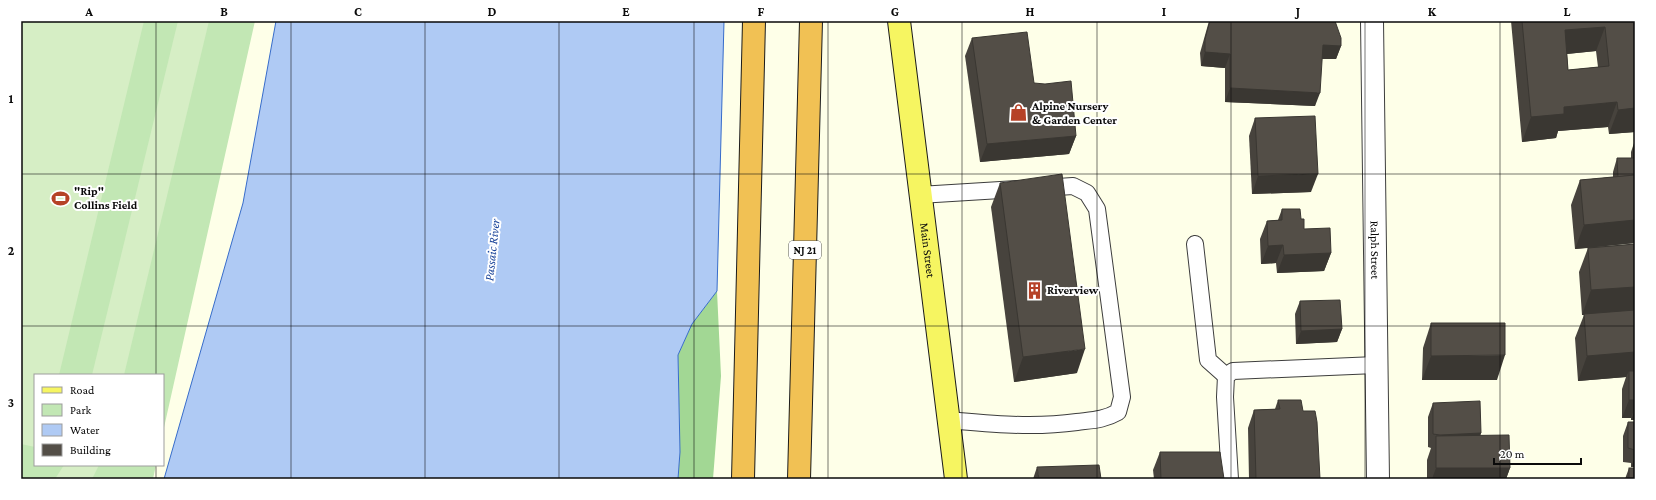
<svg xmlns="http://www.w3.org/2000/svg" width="1656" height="500" font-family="'Crimson Pro',serif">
<rect width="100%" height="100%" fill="#feffe8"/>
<polygon fill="#c2e7b4" points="21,21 255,21 163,432 163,375 35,375 35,465 156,465 153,479 21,479"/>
<polygon fill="#a2d794" points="717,291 721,376 713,479 678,479 680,452 678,355 692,324"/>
<g fill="#d6eec5">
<polygon points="21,21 144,21 59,375 35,375 35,447 21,444"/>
<polygon points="178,21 209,21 124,375 92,375"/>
<polygon points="64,465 99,465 92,479 55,479"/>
</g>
<polygon fill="#afcaf4" stroke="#376cca" points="276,21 724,21 717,291 692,324 678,355 680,452 678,479 164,479 243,203"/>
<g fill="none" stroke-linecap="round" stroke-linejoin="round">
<defs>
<g id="lane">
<polyline points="919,195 1017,189"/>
<polyline points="1195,244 1208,360 1226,376"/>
<path d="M948,420C991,424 1034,428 1077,422C1093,420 1104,420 1118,412L1122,397L1097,209L1087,193L1073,186L1042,188"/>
<polyline points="1230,479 1225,397 1226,376 1233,371 1376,365"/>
</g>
<g id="street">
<path id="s1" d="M1372,21L1378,479"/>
</g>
<g id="primary">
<path id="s2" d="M899,21L956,479"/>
</g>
<g id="highway">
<polyline points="743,479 754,21"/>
<polyline points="799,479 811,21"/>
</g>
</defs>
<use href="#lane" stroke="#3d3d3d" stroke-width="18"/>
<use href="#street" stroke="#3d3d3d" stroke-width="24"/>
<use href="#primary" stroke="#1b1b1b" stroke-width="24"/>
<use href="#highway" stroke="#1b1b1b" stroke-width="24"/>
<use href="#lane" stroke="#fff" stroke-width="16"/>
<use href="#street" stroke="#fff" stroke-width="22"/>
<use href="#primary" stroke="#f6f561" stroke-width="22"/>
<use href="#highway" stroke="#f1c154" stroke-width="22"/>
</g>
<g fill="#47433d" fill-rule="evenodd">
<polygon points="1209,21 1335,21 1341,46 1336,59 1322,59 1315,106 1225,102 1225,68 1201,66 1200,53"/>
<path d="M1511,21H1635V132L1609,134L1608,127L1558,131L1556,138L1522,142ZM1596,51L1598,67L1568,70L1567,54Z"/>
<polygon points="972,38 1034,83 1076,136 1069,154 980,162 965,56"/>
<polygon points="1255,118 1311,192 1252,194 1249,136"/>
<polygon points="1635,140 1635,243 1596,247 1635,244 1635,420 1631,420 1631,418 1622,418 1622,389 1626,377 1578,381 1575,338 1584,315 1582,315 1579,272 1588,248 1575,249 1571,205 1580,180 1613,177 1613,172 1617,158 1631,158 1631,152"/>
<polygon points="1000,183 1077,373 1014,382 991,207"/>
<polygon points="1282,209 1301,219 1304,229 1331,253 1324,271 1277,273 1276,263 1261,264 1260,239 1267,221 1278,220"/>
<polygon points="1300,301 1342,329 1337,342 1296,344 1295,314"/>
<polygon points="1431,323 1497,380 1422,380 1423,348"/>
<polygon points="1278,400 1303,411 1320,479 1249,479 1248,428 1254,410 1275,409"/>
<polygon points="1433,403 1481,433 1480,436 1510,468 1506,479 1427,479 1427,460 1431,448 1428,447 1428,417"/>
<polygon points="1628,422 1635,422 1635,467 1631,467 1631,463 1623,462 1623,436"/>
<polygon points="1160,452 1224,479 1154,479 1153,470"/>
<polygon points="1037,467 1039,479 1033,479"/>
<polygon points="1629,468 1635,479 1625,479"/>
</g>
<g fill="#3a3732">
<polygon points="1605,27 1596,51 1556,55 1565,30"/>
<polygon points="1323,45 1341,46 1336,59 1318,59"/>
<polygon points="1205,52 1230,54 1225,68 1201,66"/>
<polygon points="1230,88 1320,93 1315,106 1225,102"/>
<polygon points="1617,102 1608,127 1558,131 1556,138 1522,142 1531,117 1564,107"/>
<polygon points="1635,108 1635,132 1609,134 1618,110"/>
<polygon points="1076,136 1069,154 980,162 987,144"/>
<polygon points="1318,174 1311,192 1252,194 1258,176"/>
<polygon points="1635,220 1635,243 1575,249 1584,225"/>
<polygon points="1283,245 1276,263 1261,264 1268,246"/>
<polygon points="1331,253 1324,271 1277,273 1284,255"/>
<polygon points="1635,287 1635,311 1582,315 1591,290"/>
<polygon points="1342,329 1337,342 1296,344 1301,331"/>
<polygon points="1085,349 1077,373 1014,382 1023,357"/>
<polygon points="1635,352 1635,376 1629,371 1626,377 1578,381 1587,356"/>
<polygon points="1505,355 1497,380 1422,380 1431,356"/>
<polygon points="1629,400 1635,400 1635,407 1631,418 1622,418"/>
<polygon points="1635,409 1635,420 1631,420"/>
<polygon points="1481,433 1476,447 1440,435"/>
<polygon points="1635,457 1635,467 1631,467"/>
<polygon points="1436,468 1510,468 1506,479 1432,479"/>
</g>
<g fill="#534e47" stroke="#3a3732" fill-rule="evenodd">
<polygon points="1210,21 1335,21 1341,38 1341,46 1323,45 1320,93 1230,88 1230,54 1205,52 1205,39"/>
<path d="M1522,21H1635V108L1618,110L1617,102L1564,107V114L1531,117ZM1605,27L1609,66L1568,70L1565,30Z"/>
<polygon points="1027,32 1034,83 1045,84 1071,81 1076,136 987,144 972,38"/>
<polygon points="1315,116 1318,174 1258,176 1255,118"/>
<polygon points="1617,158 1635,158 1635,175 1618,177"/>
<polygon points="1062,174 1085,349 1023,357 1000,183"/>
<polygon points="1635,175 1635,220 1584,225 1580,180"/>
<polygon points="1282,209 1300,209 1301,219 1304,219 1304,229 1330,228 1331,253 1284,255 1283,245 1268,246 1267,221 1282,220"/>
<polygon points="1635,244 1635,287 1591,290 1588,248"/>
<polygon points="1340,300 1342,329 1301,331 1300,301"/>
<polygon points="1635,310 1635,352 1587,356 1584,314"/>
<polygon points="1431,323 1505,323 1505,355 1431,356"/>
<rect x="1629" y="371" width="6" height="29"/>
<polygon points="1278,400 1301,400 1303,411 1315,411 1317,422 1320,479 1256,479 1254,410 1280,409"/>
<polygon points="1480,401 1481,433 1440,435 1433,434 1433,403"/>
<polygon points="1628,422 1635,422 1635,450 1628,448"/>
<polygon points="1509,435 1510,468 1436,468 1436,436"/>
<polygon points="1160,452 1220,452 1224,479 1161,479"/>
<polygon points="1099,465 1101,479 1039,479 1037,467"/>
<rect x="1629" y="468" width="6" height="11"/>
</g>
<path fill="none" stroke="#0a0a0a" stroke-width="1" stroke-opacity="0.55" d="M156,21V375M291,21V479M425,21V479M559,21V479M694,21V479M828,21V479M962,21V479M1097,21V479M1231,21V479M1365,21V479M1500,21V479M21,174H1635M21,326H1635M156,465V479"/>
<defs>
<symbol id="shop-bare" viewBox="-9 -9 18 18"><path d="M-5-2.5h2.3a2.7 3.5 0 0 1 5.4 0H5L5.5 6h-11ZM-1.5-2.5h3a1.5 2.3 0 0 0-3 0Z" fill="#b64227" stroke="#fff" stroke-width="2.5" paint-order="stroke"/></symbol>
<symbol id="stadium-bare" viewBox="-9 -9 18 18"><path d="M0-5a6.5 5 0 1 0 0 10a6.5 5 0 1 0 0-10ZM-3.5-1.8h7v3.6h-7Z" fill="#b64227" stroke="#fff" stroke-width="2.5" paint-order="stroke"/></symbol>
<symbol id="building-bare" viewBox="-9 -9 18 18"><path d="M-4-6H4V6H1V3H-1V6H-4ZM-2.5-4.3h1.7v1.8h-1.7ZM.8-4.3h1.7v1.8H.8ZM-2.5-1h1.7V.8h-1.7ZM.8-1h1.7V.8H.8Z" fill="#b64227" stroke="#fff" stroke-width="2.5" paint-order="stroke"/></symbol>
</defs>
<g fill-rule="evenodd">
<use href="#shop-bare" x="1006" y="100" width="25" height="25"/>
<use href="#stadium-bare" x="48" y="186" width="25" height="25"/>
<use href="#building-bare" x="1022" y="278" width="25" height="25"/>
</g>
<g text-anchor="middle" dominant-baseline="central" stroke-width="4" stroke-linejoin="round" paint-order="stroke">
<rect fill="#fff" stroke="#545454" stroke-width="1" x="789" y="241" width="32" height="18" rx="3"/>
<g font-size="11" font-weight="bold" fill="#0a0a0a">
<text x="805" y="250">NJ 21</text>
</g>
<g font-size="12" font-weight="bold" fill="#0a0a0a" stroke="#fff" text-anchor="start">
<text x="1032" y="106">Alpine Nursery<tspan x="1032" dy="14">&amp; Garden Center</tspan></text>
<text x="74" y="191">"Rip"<tspan x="74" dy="14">Collins Field</tspan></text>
<text x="1047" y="290">Riverview</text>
</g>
<g font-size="12" fill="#0a0a0a" stroke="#fff">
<text stroke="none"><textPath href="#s2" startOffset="231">Main Street</textPath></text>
<text stroke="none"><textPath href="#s1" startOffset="229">Ralph Street</textPath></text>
</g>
<g font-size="13" font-style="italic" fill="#184298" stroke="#fff">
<text transform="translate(492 250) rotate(-84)">Passaic River</text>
</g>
</g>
<rect width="1656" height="500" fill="none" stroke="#ffffff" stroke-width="44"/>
<rect x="34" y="374" width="130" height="92" fill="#ffffff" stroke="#9d9d9d"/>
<rect x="42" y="387" width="20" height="6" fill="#f6f561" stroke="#9d9d9d"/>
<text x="70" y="394" font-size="12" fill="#0a0a0a">Road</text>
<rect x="42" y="404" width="20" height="12" fill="#c2e7b4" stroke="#9d9d9d"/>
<text x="70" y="414" font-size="12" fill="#0a0a0a">Park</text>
<rect x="42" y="424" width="20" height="12" fill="#afcaf4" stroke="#9d9d9d"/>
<text x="70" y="434" font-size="12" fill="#0a0a0a">Water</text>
<rect x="42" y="444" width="20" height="12" fill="#534e47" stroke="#9d9d9d"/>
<text x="70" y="454" font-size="12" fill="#0a0a0a">Building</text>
<path d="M1494 458v6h87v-6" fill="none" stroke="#0a0a0a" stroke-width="2"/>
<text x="1500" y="458" font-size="12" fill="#0a0a0a" stroke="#ffffff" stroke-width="3" paint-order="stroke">20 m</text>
<rect x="22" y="22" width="1612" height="456" fill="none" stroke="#0a0a0a" stroke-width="1.5"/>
<g font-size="13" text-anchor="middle" font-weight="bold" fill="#0a0a0a">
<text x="89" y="16">A</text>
<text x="224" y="16">B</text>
<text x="358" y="16">C</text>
<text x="492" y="16">D</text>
<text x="626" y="16">E</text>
<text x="761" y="16">F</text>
<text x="895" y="16">G</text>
<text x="1030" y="16">H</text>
<text x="1164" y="16">I</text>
<text x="1298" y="16">J</text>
<text x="1432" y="16">K</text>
<text x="1567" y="16">L</text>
<text x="11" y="103">1</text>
<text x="11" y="255">2</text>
<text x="11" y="407">3</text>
</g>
</svg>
